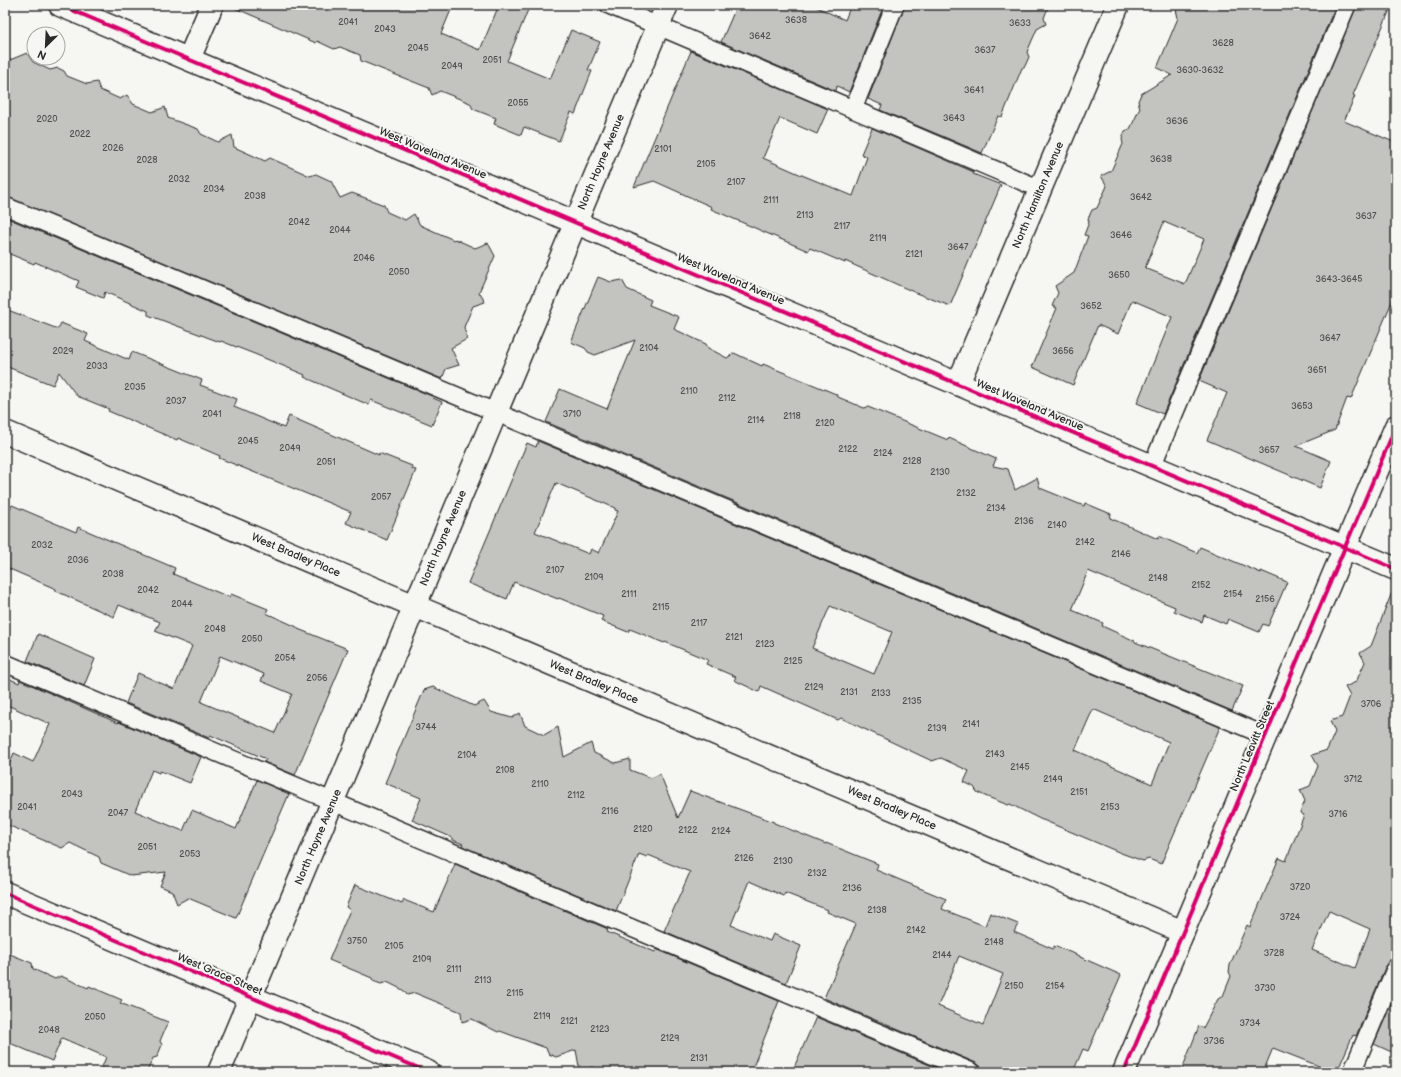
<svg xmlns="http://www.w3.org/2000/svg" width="1401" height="1077" font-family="'Balsamiq Sans',sans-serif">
<rect width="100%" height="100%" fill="#f6f6f2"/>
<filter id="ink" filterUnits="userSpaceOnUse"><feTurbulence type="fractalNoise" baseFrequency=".025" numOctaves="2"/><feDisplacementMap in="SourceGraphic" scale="8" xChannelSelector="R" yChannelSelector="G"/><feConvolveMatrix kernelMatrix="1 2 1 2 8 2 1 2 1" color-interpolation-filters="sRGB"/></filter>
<g filter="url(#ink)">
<g fill="#c3c3c0" stroke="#2b2b2b" fill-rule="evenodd">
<polygon points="228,5 453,5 441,34 480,50 499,5 530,5 507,61 550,79 571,30 600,42 588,70 592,71 575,114 571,112 559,141 524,127 521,135 494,124 496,118 473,109 470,103 440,91 432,95 429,88 361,61 360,55 340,47 334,49 317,41 316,43"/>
<polygon points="737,5 812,5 845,20 851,5 884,5 849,92 837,86 836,91 721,42"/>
<polygon points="905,5 1049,5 1044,18 1046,24 1037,29 1027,52 1029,57 1025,66 1022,68 1002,117 998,116 982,153 880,110 882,105 868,99"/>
<path d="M1175,5H1336L1163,414L1137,403L1172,317L1132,300L1118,334L1098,325L1073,385L1032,367L1057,308L1052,306L1058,293L1055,286L1074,273L1088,236L1084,235L1089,222L1088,219L1092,210L1097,208L1107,186L1101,176L1111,171L1123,144L1122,139L1125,131L1130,129L1140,108L1138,101L1141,94L1172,75L1157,68L1178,18ZM1164,222L1204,239L1185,284L1145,268Z"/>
<polygon points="1357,5 1392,5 1353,95 1355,96 1344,121 1396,143 1396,292 1351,399 1347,398 1335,430 1296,446 1331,461 1320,488 1207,440 1227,393 1199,381"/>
<polygon points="691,51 828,109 817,134 780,118 763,158 797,173 853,196 867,157 861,154 872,128 974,172 973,174 1001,185 950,306 916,293 845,261 845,263 810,248 808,251 711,209 712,207 654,181 634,187"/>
<polygon points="27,53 33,62 50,70 58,68 64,71 67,76 87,84 97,82 100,90 120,99 127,95 133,104 152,112 165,107 168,118 198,129 201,134 218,142 232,135 234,147 265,161 270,158 310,176 316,174 331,181 340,198 352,193 384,205 387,212 405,220 414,214 420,225 454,240 455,239 475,248 488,243 495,256 479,292 485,302 473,306 464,327 467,339 451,348 459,365 446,369 442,379 5,196 5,62"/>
<polygon points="5,217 434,397 433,398 442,402 432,425 371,400 369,405 304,377 305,375 257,355 221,341 220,342 148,315 148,311 105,292 103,298 76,287 79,281 35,262 34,264 5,252"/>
<polygon points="598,277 611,282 622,280 627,289 651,300 649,305 679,317 674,329 706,344 708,348 727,358 734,353 762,366 763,364 836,394 838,397 864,408 868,407 948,440 949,438 996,459 993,466 1008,469 1015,490 1037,478 1040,488 1084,506 1085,503 1111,514 1110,518 1158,539 1159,536 1197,553 1200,547 1261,573 1261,571 1287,582 1268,626 1263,624 1259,632 1228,619 1226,624 1204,615 1202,622 1174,611 1175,607 1088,571 1072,610 1103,623 1102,626 1135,641 1135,642 1243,686 1232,711 546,422 560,389 607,409 635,340 595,355 588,352 585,348 571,342"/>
<polygon points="5,309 58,329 61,323 88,334 85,341 129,360 132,352 202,380 200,385 237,399 234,407 284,428 289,416 379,455 379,453 412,466 412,469 416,470 387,540 346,523 351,512 219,458 220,456 178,438 177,440 108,411 109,409 77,396 59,372 53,385 5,366"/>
<path d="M538,441L1220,727L1161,864L1149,859L1143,861L1121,853L1043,820H1042L1010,804L1008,805L985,796L977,792L974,787L964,782L969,771L941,758L932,761L841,718L838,720L761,686L759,692L734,680L736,677L706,664L708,660L665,642L664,643L630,629L628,632L601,621L603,616L559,598L558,599L514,582L507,599L468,583L527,443L536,447ZM556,483L615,508V510L618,511L599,553L591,549L589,554L535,532ZM830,606L892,632L874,674L812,648ZM1093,709L1169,742L1152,784L1075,750Z"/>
<path d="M12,505L76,532L78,527L175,568L173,574L229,597L231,594L268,609L266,613L297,627L298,629L348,649L295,775L264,762L266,759L210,735L209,738L126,703L138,673L174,689L192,646L155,631L160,622L119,605L114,617L56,591V589L5,567V507L10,509ZM220,656L264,674L261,681L292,694L275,733L201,702Z"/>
<path d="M1394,587H1396V957L1390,959L1387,963L1356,1036L1353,1035L1337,1072H1334L1273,1048L1263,1072H1181L1199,1026L1203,1028L1218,999L1223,996L1231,976L1229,972L1230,965L1247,925L1250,927L1279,858L1286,861L1304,815L1300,813L1305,801L1300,790L1310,786L1318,766L1312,755L1327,750L1335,732L1330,721L1342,717L1350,696L1345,687L1356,682L1365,662L1360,653L1371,646ZM1329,911L1370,929L1355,968L1312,950Z"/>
<polygon points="38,634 95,659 84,686 27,661"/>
<polygon points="10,679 19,683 20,680 118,723 119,722 201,757 190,783 160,771 159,773 152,770 135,811 183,831 192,810 236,829 257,780 289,794 236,918 188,898 177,904 172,891 160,886 166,872 131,876 101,863 99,857 70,843 62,848 5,824 5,774 14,753 33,762 50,724 5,704 5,692"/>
<path d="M433,687L474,706L484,701L491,712L512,718L520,713L525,726L544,735L558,727L564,757L591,743L594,753L615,763L630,759V770L651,778L660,774L678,818L690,791L774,822V823L826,844V843L878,864L876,870L946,899L942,909L985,926L990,913L1018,924L1014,932L1053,949L1054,946L1080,956V957L1121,975L1088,1051L1083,1049L1073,1072H982L980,1066L976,1063L824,998L856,924L827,912L828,910L785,893L784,896L749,881L731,925L770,941L773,934L801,946L786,983L664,931L690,872L648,855L647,857L639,854L616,911L462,846L463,844L453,840V838L412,820L421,798L385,783L424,690ZM959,956L1003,974L983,1025L938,1006Z"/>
<polygon points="455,864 608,929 607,932 655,952 656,949 779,1001 751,1072 603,1072 592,1067 580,1072 576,1050 556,1057 549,1054 546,1048 500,1031 498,1032 472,1019 462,1022 461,1012 415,993 407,995 403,990 387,982 381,984 373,981 372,978 329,960 350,910 346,907 355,885 402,904 404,900 434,912"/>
<polygon points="5,952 32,963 33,969 55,979 61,976 88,988 89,986 122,1000 120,1003 168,1022 160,1041 162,1045 157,1057 153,1058 147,1072 100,1072 106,1057 62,1038 52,1061 5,1041"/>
<polygon points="1396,993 1396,1054 1374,1044"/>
<polygon points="816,1017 946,1072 792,1072"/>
</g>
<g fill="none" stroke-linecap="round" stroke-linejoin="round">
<defs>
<g id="service">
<polyline points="609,5 1040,189"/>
<polyline points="853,109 895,5"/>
<polyline points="5,206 1266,736"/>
<polyline points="1152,466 1347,5"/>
<polyline points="5,663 972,1072"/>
<polyline points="1352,1072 1396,967"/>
</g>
<g id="minor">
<polyline points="60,5 1396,569"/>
<polyline points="189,59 212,5"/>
<polyline points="958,384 1118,5"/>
<polyline points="5,432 1183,932"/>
<polyline points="5,893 428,1072"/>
<polyline points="219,1072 667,5"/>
<polyline points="1124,1072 1396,426"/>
</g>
</defs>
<use href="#service" stroke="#2b2b2b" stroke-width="20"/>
<use href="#minor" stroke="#2b2b2b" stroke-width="25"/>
<use href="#service" stroke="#f6f6f2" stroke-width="17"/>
<use href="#minor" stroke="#f6f6f2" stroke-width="22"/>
<defs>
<g id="cycleway">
<polyline points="60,5 1396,569"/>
<polyline points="5,893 428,1072"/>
<polyline points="1124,1072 1396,426"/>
</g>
</defs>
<use href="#cycleway" stroke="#f6f6f2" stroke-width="6"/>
<use href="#cycleway" stroke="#d6006c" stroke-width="4"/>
</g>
</g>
<g text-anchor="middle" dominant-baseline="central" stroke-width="4" stroke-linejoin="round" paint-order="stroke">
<g font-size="9" fill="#515150">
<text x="796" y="20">3638</text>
<text x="348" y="22">2041</text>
<text x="1020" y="23">3633</text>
<text x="385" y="29">2043</text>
<text x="760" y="36">3642</text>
<text x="1223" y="43">3628</text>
<text x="418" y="48">2045</text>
<text x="985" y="50">3637</text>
<text x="492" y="60">2051</text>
<text x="452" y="66">2049</text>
<text x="1200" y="70">3630-3632</text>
<text x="974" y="90">3641</text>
<text x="518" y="103">2055</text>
<text x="954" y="118">3643</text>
<text x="47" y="119">2020</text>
<text x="1177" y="121">3636</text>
<text x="80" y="134">2022</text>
<text x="113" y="148">2026</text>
<text x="663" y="149">2101</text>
<text x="1161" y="159">3638</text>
<text x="147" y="160">2028</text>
<text x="706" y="164">2105</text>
<text x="179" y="179">2032</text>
<text x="736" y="182">2107</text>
<text x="214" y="189">2034</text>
<text x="255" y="196">2038</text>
<text x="1141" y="197">3642</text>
<text x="771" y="200">2111</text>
<text x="805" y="215">2113</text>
<text x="1366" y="216">3637</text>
<text x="299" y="222">2042</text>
<text x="842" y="226">2117</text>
<text x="340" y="230">2044</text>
<text x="1121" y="235">3646</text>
<text x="878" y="238">2119</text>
<text x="958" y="247">3647</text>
<text x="914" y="254">2121</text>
<text x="364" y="258">2046</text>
<text x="399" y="272">2050</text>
<text x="1119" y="275">3650</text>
<text x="1339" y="279">3643-3645</text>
<text x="1091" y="306">3652</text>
<text x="1330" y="338">3647</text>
<text x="649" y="348">2104</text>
<text x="63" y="351">2029</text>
<text x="1063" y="351">3656</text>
<text x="97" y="366">2033</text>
<text x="1317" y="370">3651</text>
<text x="135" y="387">2035</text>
<text x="689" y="391">2110</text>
<text x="727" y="398">2112</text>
<text x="176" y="401">2037</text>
<text x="1302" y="406">3653</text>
<text x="212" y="414">2041</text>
<text x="572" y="414">3710</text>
<text x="792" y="416">2118</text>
<text x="756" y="420">2114</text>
<text x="825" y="423">2120</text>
<text x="248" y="441">2045</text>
<text x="290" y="448">2049</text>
<text x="848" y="449">2122</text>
<text x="1269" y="450">3657</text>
<text x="883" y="453">2124</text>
<text x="912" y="461">2128</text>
<text x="326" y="462">2051</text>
<text x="940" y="472">2130</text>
<text x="966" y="493">2132</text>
<text x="381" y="497">2057</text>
<text x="996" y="508">2134</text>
<text x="1024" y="521">2136</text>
<text x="1057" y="525">2140</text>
<text x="1085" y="542">2142</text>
<text x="42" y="545">2032</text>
<text x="1121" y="554">2146</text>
<text x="78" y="560">2036</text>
<text x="555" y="570">2107</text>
<text x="113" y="574">2038</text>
<text x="594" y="577">2109</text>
<text x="1158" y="578">2148</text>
<text x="1201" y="585">2152</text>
<text x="148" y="590">2042</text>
<text x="629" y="594">2111</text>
<text x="1233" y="594">2154</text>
<text x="1265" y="599">2156</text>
<text x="182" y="604">2044</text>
<text x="661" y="607">2115</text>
<text x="699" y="623">2117</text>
<text x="215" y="629">2048</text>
<text x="734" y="637">2121</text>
<text x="252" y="639">2050</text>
<text x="765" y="644">2123</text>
<text x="285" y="658">2054</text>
<text x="793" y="661">2125</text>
<text x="317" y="678">2056</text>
<text x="814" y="687">2129</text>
<text x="849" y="692">2131</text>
<text x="881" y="693">2133</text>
<text x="912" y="701">2135</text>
<text x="1371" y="704">3706</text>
<text x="971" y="724">2141</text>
<text x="426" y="727">3744</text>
<text x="937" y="728">2139</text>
<text x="995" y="754">2143</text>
<text x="467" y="755">2104</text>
<text x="1020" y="767">2145</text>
<text x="505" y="770">2108</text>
<text x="1053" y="779">2149</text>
<text x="1353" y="779">3712</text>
<text x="540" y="784">2110</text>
<text x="1079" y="792">2151</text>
<text x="72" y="794">2043</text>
<text x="576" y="795">2112</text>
<text x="27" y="807">2041</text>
<text x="1110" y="807">2153</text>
<text x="610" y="811">2116</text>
<text x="118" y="813">2047</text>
<text x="1338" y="814">3716</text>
<text x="643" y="829">2120</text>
<text x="688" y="830">2122</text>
<text x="721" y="831">2124</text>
<text x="147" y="847">2051</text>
<text x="190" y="854">2053</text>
<text x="744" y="858">2126</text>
<text x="783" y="861">2130</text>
<text x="817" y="873">2132</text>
<text x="1300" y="887">3720</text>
<text x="852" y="888">2136</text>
<text x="877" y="910">2138</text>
<text x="1290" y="917">3724</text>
<text x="916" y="930">2142</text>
<text x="357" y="941">3750</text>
<text x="994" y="942">2148</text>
<text x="394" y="946">2105</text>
<text x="1274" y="953">3728</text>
<text x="942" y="955">2144</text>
<text x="422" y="959">2109</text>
<text x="454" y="969">2111</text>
<text x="483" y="980">2113</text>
<text x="1014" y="986">2150</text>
<text x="1055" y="986">2154</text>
<text x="1265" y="988">3730</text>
<text x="515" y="993">2115</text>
<text x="542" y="1016">2119</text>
<text x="95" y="1017">2050</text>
<text x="569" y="1021">2121</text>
<text x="1250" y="1023">3734</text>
<text x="600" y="1029">2123</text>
<text x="49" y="1030">2048</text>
<text x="670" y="1038">2129</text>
<text x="1214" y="1041">3736</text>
<text x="699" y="1058">2131</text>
</g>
<g font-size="11" fill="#2b2b2b" stroke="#f6f6f2">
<text transform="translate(433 153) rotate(23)">West Waveland Avenue</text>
<text transform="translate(601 162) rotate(-67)">North Hoyne Avenue</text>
<text transform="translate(1038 195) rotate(-67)">North Hamilton Avenue</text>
<text transform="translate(731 279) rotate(23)">West Waveland Avenue</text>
<text transform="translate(1030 405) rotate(23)">West Waveland Avenue</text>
<text transform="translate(443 538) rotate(-67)">North Hoyne Avenue</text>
<text transform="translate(296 555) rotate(23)">West Bradley Place</text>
<text transform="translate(594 682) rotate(23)">West Bradley Place</text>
<text transform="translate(1252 746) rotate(-67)">North Leavitt Street</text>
<text transform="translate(892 808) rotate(23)">West Bradley Place</text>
<text transform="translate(318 837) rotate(-67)">North Hoyne Avenue</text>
<text transform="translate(220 974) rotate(23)">West Grace Street</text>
</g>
</g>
<rect width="1401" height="1077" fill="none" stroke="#f6f6f2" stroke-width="20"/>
<rect x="10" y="10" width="1381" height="1057" fill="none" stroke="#2b2b2b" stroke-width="1.5" filter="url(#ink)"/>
<g transform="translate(46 46) rotate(204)"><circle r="19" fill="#f6f6f2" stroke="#a5a5a2"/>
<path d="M0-3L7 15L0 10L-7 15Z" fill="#2b2b2b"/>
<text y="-6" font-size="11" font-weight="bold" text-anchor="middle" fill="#2b2b2b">N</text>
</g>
</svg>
